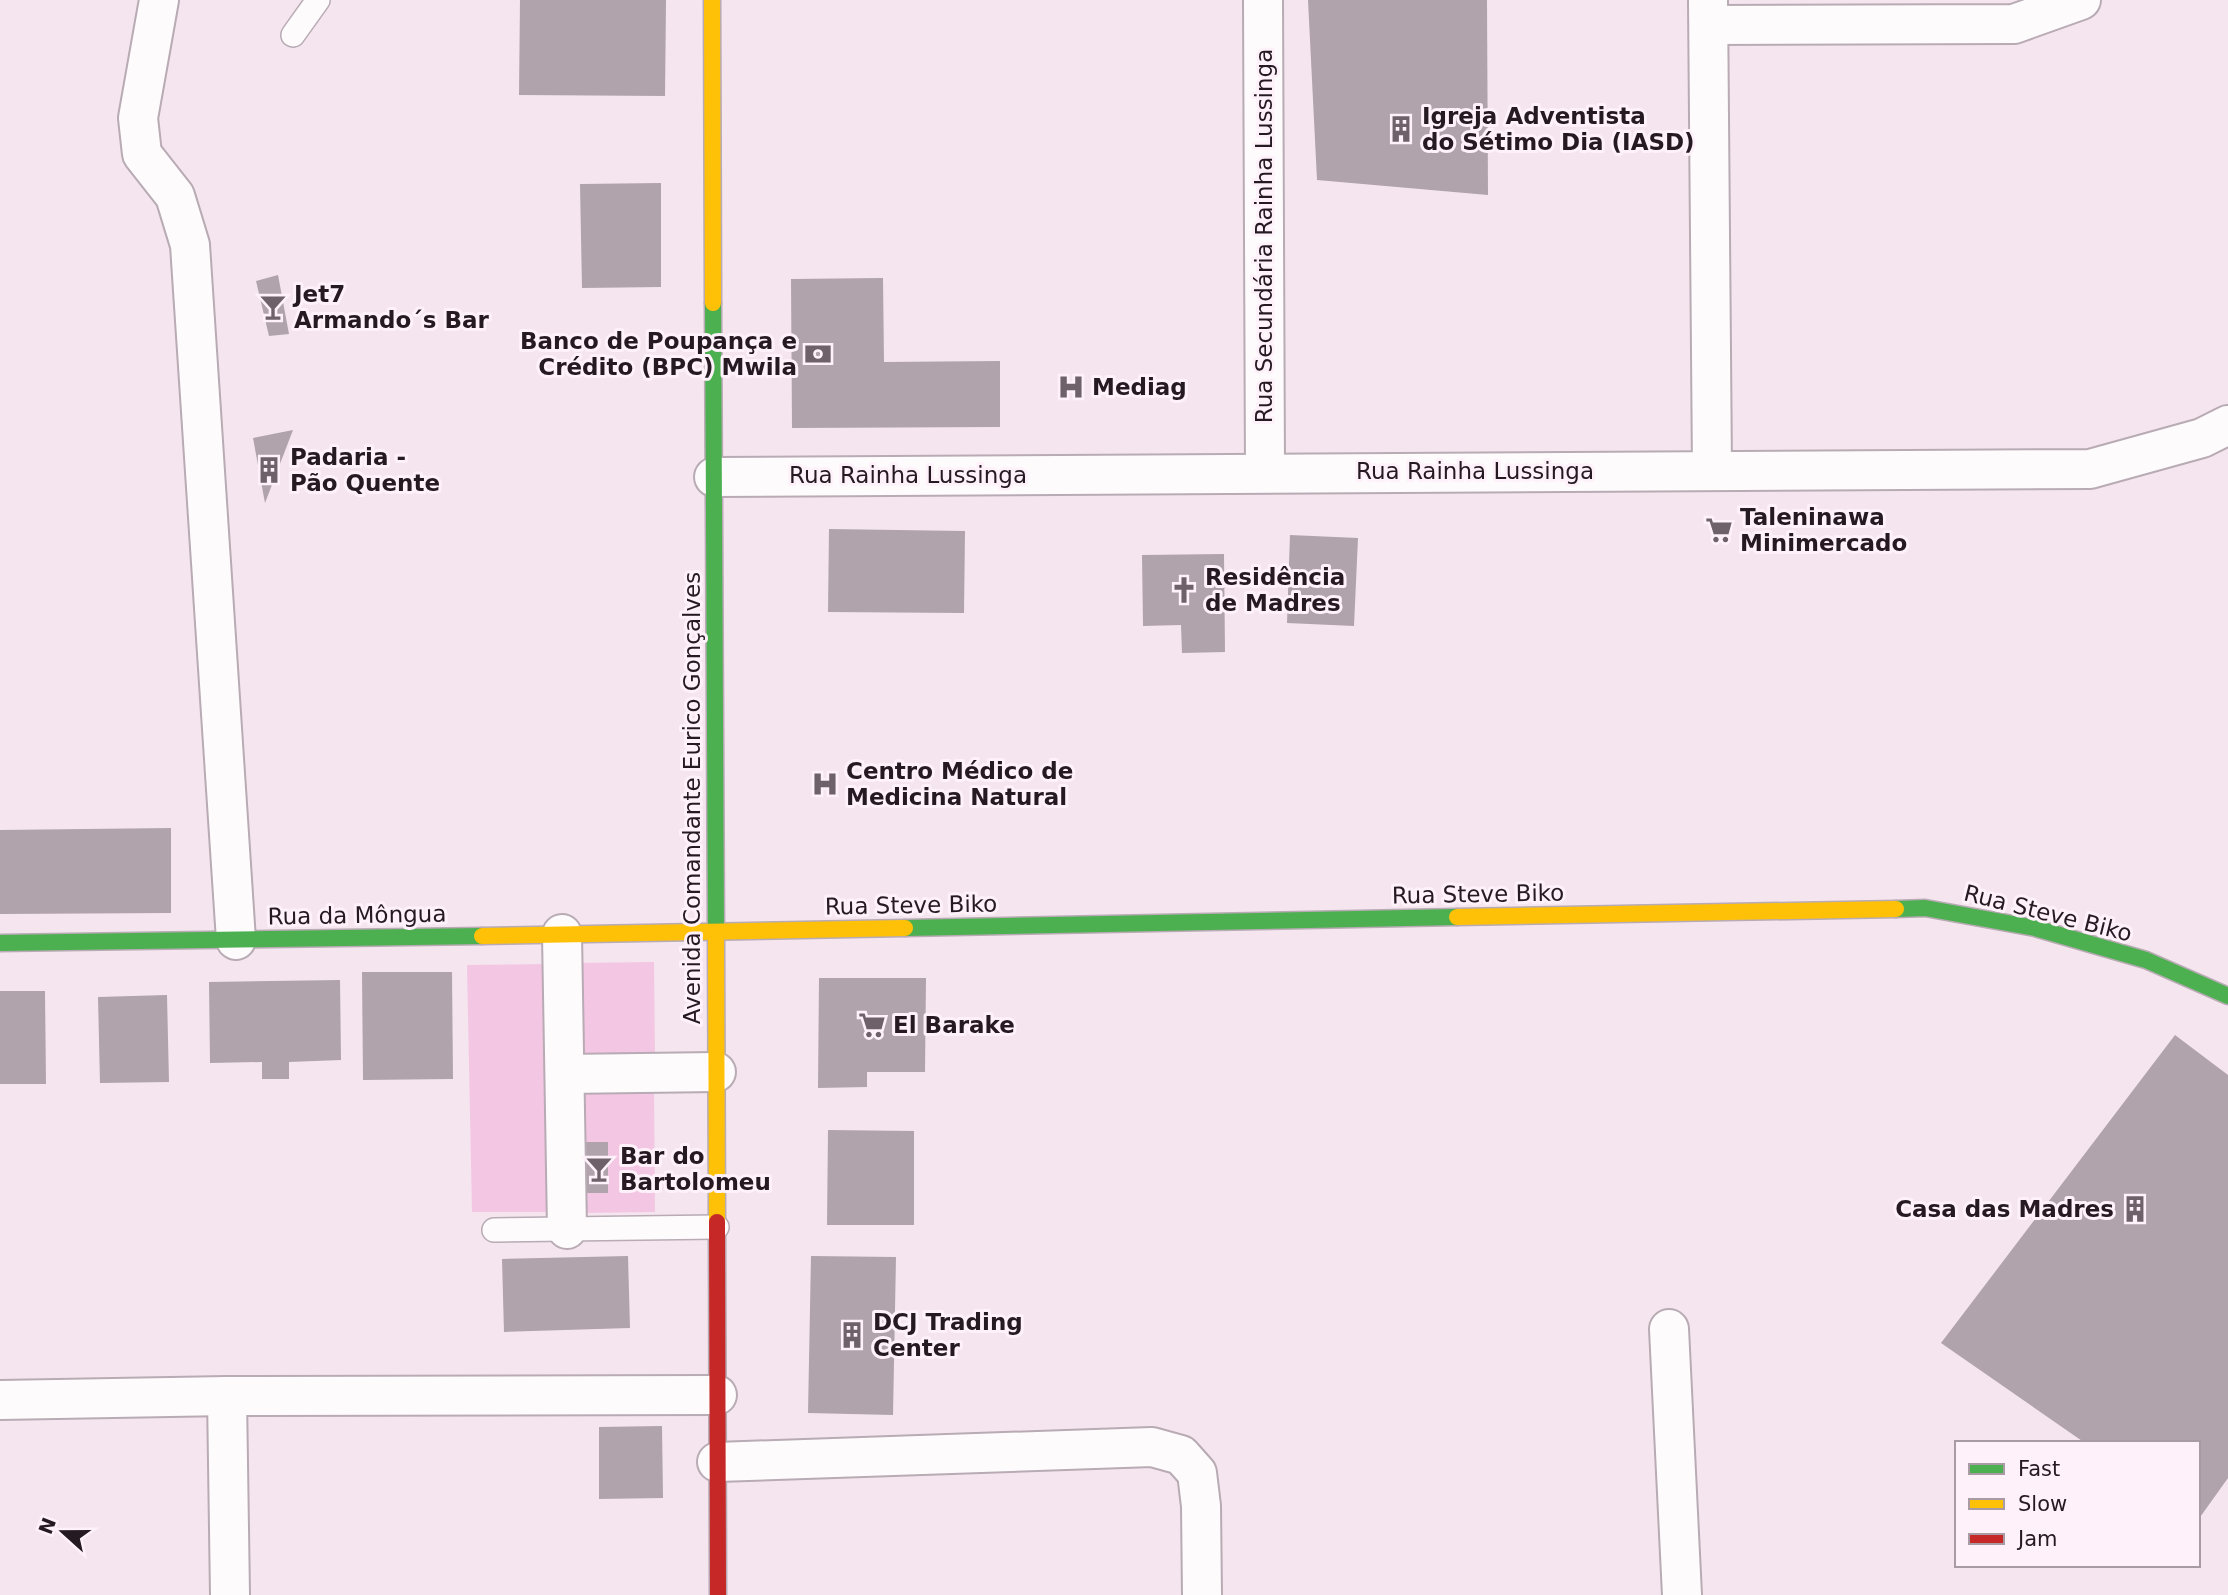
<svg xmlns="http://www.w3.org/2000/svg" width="2228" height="1595" font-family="'DejaVu Sans',sans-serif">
<rect width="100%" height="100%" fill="#f5e5ef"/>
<g fill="#f3c6e3">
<polygon points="654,962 655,1059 579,1060 578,963"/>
<polygon points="553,964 556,1212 472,1212 467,965"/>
<polygon points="654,1087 655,1212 580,1213 580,1088"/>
</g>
<g fill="#b0a3ab">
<polygon points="520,0 666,0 665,96 519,95"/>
<polygon points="1308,0 1487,0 1488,195 1317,180"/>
<polygon points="661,183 661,287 582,288 580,184"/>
<polygon points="278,275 289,334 269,336 256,281"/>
<polygon points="883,278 884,362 1000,361 1000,427 792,428 791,279"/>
<polygon points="293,430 265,503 253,438"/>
<polygon points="829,529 965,531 964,613 828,612"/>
<polygon points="1290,535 1358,538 1354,626 1287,623"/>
<polygon points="1224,554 1225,652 1182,653 1181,625 1143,626 1142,555"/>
<polygon points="171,828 171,913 0,914 0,830"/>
<polygon points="362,972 452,972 453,1079 363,1080"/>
<polygon points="819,978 926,978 925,1072 867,1072 867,1087 818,1088"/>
<polygon points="340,980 341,1060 289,1062 289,1079 262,1079 262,1062 210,1063 209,982"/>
<polygon points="0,991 45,991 46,1084 0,1084"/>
<polygon points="167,995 169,1082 100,1083 98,997"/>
<polygon points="2175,1035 2228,1075 2228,1478 2198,1520 2198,1443 2085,1443 1941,1343"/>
<polygon points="828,1130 914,1131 914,1225 827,1225"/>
<polygon points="579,1142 608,1142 608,1193 580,1193"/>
<polygon points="628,1256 630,1328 504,1332 502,1259"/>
<polygon points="811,1256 896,1257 893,1415 808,1413"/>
<polygon points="662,1426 663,1498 599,1499 599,1427"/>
</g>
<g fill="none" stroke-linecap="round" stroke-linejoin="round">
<defs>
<g id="lane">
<polyline points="293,35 318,0"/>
<polyline points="494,1230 717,1227"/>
</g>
<g id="street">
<polyline points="159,0 138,118 142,154 175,196 190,245 236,940"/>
<polyline points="1263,0 1265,472"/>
<polyline points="1708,0 1712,469"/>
<polyline points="1709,25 2014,24 2081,0"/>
<polyline points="714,477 2090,469 2202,438 2228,425"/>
<polyline points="562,934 567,1229"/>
<polyline points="565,1074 716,1072"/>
<polyline points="1669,1329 1682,1595"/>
<polyline points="227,1396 230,1595"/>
<polyline points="0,1400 227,1396 717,1395"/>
<polyline points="717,1462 1152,1447 1181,1455 1197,1473 1201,1506 1202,1595"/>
</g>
<g id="fast">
<polyline points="713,303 716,935"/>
<polyline points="1896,909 1925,908 2035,928 2146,960 2228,996"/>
<polyline points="905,928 1457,917"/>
<polyline points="0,943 482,936"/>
</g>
<g id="slow">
<polyline points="712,0 713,303"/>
<polyline points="1457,917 1896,909"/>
<polyline points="716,935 717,1222"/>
<polyline points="482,936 905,928"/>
</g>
<polyline id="jam" points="717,1222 718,1595"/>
</defs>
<use href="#lane" stroke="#b8abb4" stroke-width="26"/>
<use href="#street" stroke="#b8abb4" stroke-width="42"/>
<use href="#fast" stroke="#b8abb4" stroke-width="19"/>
<use href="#slow" stroke="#b8abb4" stroke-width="19"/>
<use href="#jam" stroke="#b8abb4" stroke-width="19"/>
<use href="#lane" stroke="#fefbfd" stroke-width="23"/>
<use href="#street" stroke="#fefbfd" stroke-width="38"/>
<use href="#fast" stroke="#4caf50" stroke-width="16"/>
<use href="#slow" stroke="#ffc107" stroke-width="16"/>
<use href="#jam" stroke="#c62828" stroke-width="16"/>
</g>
<defs>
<symbol id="building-bare" viewBox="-9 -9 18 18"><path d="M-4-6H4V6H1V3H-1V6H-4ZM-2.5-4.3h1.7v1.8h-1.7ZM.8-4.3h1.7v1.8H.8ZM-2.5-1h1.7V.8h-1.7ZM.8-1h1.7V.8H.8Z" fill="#6e616a" stroke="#fff1f9" stroke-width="2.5" paint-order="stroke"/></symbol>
<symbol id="bar-bare" viewBox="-9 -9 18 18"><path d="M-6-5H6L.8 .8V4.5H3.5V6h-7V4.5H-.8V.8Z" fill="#6e616a" stroke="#fff1f9" stroke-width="2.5" paint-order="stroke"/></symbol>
<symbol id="bank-bare" viewBox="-9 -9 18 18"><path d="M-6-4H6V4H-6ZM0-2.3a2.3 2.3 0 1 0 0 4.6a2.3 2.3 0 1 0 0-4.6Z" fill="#6e616a" stroke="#fff1f9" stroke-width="2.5" paint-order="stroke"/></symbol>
<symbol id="hospital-bare" viewBox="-9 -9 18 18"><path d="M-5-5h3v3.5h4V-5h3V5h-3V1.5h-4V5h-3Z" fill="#6e616a" stroke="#fff1f9" stroke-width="2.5" paint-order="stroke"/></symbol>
<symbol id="supermarket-bare" viewBox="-9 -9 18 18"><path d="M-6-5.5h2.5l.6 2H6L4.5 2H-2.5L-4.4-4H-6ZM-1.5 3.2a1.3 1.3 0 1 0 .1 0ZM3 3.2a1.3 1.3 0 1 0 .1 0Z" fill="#6e616a" stroke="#fff1f9" stroke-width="2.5" paint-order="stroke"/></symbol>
<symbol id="church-bare" viewBox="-9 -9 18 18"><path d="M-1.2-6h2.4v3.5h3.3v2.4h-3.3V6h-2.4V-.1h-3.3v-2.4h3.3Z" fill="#6e616a" stroke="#fff1f9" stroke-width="2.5" paint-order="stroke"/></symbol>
</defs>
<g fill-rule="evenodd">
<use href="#building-bare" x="1382" y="110" width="38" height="38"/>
<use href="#bar-bare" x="254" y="288" width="38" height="38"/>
<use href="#bank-bare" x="799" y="335" width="38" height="38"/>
<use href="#hospital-bare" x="1052" y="368" width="38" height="38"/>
<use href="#building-bare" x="250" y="451" width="38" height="38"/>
<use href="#supermarket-bare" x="1700" y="511" width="38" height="38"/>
<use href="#church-bare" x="1165" y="571" width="38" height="38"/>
<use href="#hospital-bare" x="806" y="765" width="38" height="38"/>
<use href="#supermarket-bare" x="853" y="1006" width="38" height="38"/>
<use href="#bar-bare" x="580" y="1150" width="38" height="38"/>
<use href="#building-bare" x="2116" y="1190" width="38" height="38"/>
<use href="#building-bare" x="833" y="1316" width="38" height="38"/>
</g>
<g text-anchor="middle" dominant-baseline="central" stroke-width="6" stroke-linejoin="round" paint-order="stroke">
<g font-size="23" font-weight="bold" fill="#261a22" stroke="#fff1f9" text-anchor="start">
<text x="1422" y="116">Igreja Adventista<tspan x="1422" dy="26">do Sétimo Dia (IASD)</tspan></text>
<text x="294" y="294">Jet7<tspan x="294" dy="26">Armando´s Bar</tspan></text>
<text x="797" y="341" text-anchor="end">Banco de Poupança e<tspan x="797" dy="26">Crédito (BPC) Mwila</tspan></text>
<text x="1092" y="387">Mediag</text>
<text x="290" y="457">Padaria -<tspan x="290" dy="26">Pão Quente</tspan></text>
<text x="1740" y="517">Taleninawa<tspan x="1740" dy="26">Minimercado</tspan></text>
<text x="1205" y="577">Residência<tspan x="1205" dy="26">de Madres</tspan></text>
<text x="846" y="771">Centro Médico de<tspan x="846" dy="26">Medicina Natural</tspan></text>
<text x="893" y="1025">El Barake</text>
<text x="620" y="1156">Bar do<tspan x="620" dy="26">Bartolomeu</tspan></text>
<text x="2114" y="1209" text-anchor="end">Casa das Madres</text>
<text x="873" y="1322">DCJ Trading<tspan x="873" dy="26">Center</tspan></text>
</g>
<g font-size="23" fill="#261a22" stroke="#fff1f9">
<text transform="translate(1264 236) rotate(-90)">Rua Secundária Rainha Lussinga</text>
<text x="1475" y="471">Rua Rainha Lussinga</text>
<text x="908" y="475">Rua Rainha Lussinga</text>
<text transform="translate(692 798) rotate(-90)">Avenida Comandante Eurico Gonçalves</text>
<text transform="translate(1478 894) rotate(-1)">Rua Steve Biko</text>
<text transform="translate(911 905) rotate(-1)">Rua Steve Biko</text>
<text transform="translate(2048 913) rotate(14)">Rua Steve Biko</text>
<text transform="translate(357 915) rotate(-1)">Rua da Môngua</text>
</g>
</g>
<rect x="1955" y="1441" width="245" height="126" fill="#fff1f9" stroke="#a89ba3" stroke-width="2"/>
<rect x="1969" y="1464" width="35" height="10" fill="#4caf50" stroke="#a89ba3" stroke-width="2"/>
<text x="2018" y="1476" font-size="21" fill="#261a22">Fast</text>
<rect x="1969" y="1499" width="35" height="10" fill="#ffc107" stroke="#a89ba3" stroke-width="2"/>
<text x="2018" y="1511" font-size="21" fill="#261a22">Slow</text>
<rect x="1969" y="1534" width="35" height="10" fill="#c62828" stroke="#a89ba3" stroke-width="2"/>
<text x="2018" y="1546" font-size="21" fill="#261a22">Jam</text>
<g transform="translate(63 1532) rotate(291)" stroke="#fff1f9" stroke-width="5" paint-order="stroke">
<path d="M0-5L12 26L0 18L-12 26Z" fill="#261a22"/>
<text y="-10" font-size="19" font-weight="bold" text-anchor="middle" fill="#261a22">N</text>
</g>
</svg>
